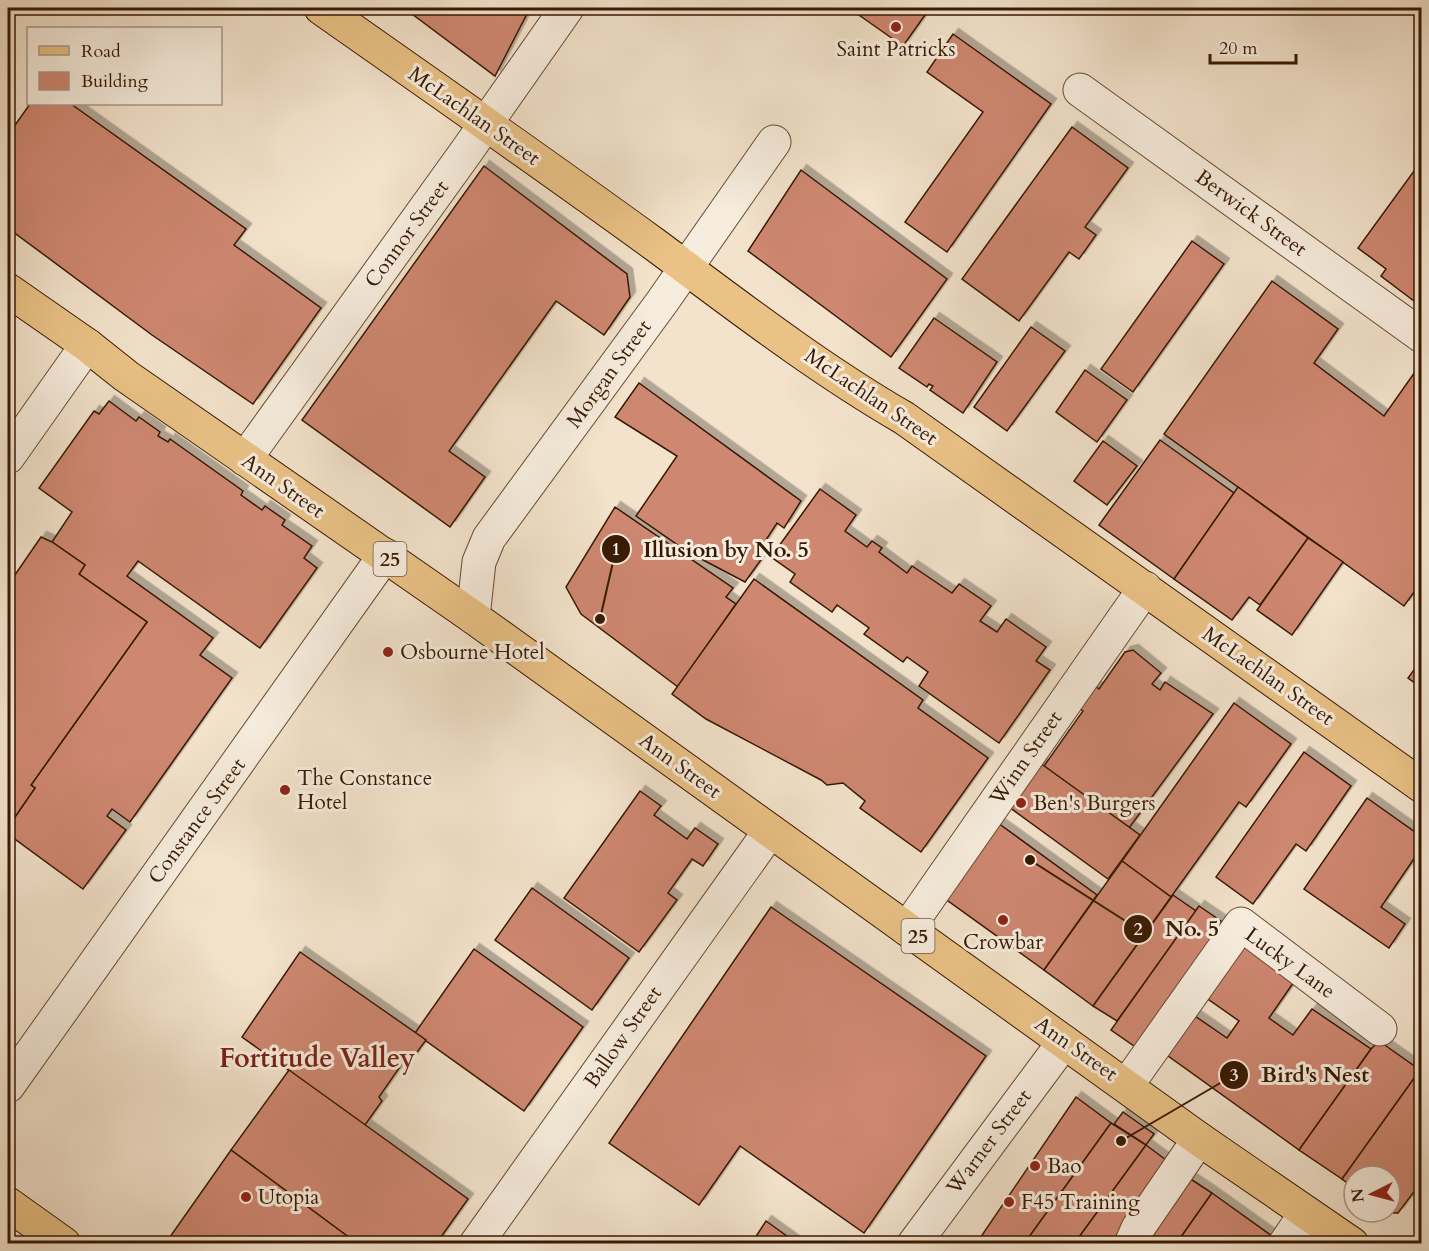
<svg xmlns="http://www.w3.org/2000/svg" width="1429" height="1251" font-family="Cardo,serif">
<defs>
<filter id="shadow"><feDropShadow dx="5.5" dy="-5.5" stdDeviation="0" flood-color="#0004"/></filter>
</defs>
<rect width="100%" height="100%" fill="#f3e3cc"/>
<filter id="stains"><feTurbulence type="fractalNoise" baseFrequency=".00333" numOctaves="4"/><feColorMatrix values="0 0 0 0 .2 0 0 0 0 .09 0 0 0 0 .02 0 0 0 .5 -.17"/></filter>
<radialGradient id="worn" r=".72"><stop offset=".6" stop-color="#630" stop-opacity="0"/><stop offset="1" stop-color="#630" stop-opacity=".3"/></radialGradient>
<g fill="#ce8771" stroke="#371902" stroke-width="1.5" filter="url(#shadow)">
<polygon points="404,8 530,8 495,76"/>
<polygon points="849,8 930,8 903,46"/>
<polygon points="953,34 1051,104 947,252 905,222 983,112 927,72"/>
<polygon points="30,104 71,104 246,229 234,245 321,308 253,404 152,335 8,228 8,135"/>
<polygon points="1072,127 1128,168 1085,227 1096,235 1079,259 1069,252 1019,321 962,279"/>
<polygon points="1422,160 1422,291 1414,301 1381,276 1386,269 1358,248"/>
<polygon points="484,166 627,274 630,297 604,335 556,301 449,451 485,477 450,527 302,420"/>
<polygon points="801,170 947,279 891,357 748,251"/>
<polygon points="1192,241 1224,264 1133,392 1101,369"/>
<polygon points="1272,281 1338,329 1314,363 1384,416 1417,369 1422,373 1422,581 1404,606 1164,434"/>
<polygon points="934,318 997,362 963,413 930,390 933,386 929,384 927,387 899,368"/>
<polygon points="1031,327 1065,351 1007,431 974,407"/>
<polygon points="1085,370 1127,400 1097,442 1056,412"/>
<polygon points="639,383 801,501 784,528 777,523 762,546 768,550 745,582 688,552 636,516 677,456 615,417"/>
<polygon points="109,401 136,421 139,417 160,432 158,436 168,442 170,439 243,491 241,495 262,510 265,506 285,520 282,525 312,546 304,558 317,568 260,648 138,561 127,576 213,638 200,655 232,678 130,822 112,809 107,816 126,830 83,889 8,834 8,827 35,788 31,785 147,622 79,574 85,565 52,542 72,512 39,488 94,411 99,414"/>
<polygon points="1160,440 1234,493 1174,579 1099,525"/>
<polygon points="1103,441 1137,466 1107,505 1074,481"/>
<polygon points="1238,487 1308,538 1260,605 1249,597 1232,620 1174,579"/>
<polygon points="820,489 856,515 845,531 867,547 872,541 882,548 879,552 907,573 912,566 952,593 959,584 991,606 980,621 997,632 1006,619 1046,647 1036,661 1050,670 999,743 919,686 928,672 907,657 903,662 864,634 869,628 837,605 832,612 790,582 795,574 771,557"/>
<polygon points="615,507 733,588 726,597 736,604 678,687 581,614 566,587"/>
<polygon points="41,537 52,542 85,565 79,574 147,622 31,785 35,788 15,817 8,812 8,585"/>
<polygon points="1308,538 1343,562 1292,635 1257,610"/>
<polygon points="754,579 923,700 918,708 988,758 921,852 860,808 865,801 843,783 827,785 821,780 706,719 672,694"/>
<polygon points="1133,650 1161,673 1152,684 1160,690 1165,682 1213,714 1129,828 1044,766 1083,711 1079,708 1095,686 1099,689 1125,652"/>
<polygon points="1422,659 1422,688 1408,678"/>
<polygon points="1234,703 1291,744 1246,807 1239,802 1171,897 1122,861"/>
<polygon points="1304,752 1351,786 1306,851 1296,844 1253,904 1216,877"/>
<polygon points="1040,763 1140,835 1108,879 1009,807"/>
<polygon points="640,791 661,806 654,815 687,839 695,828 718,844 703,866 692,859 668,893 677,900 639,952 564,898"/>
<polygon points="1367,798 1422,837 1422,847 1381,907 1405,924 1389,948 1304,889"/>
<polygon points="998,823 1097,895 1044,970 944,898"/>
<polygon points="1122,861 1171,897 1093,1006 1044,970"/>
<polygon points="532,888 629,958 592,1010 495,940"/>
<polygon points="1173,895 1196,911 1117,1021 1093,1006"/>
<polygon points="1199,906 1221,921 1223,931 1139,1046 1134,1046 1111,1030"/>
<polygon points="771,907 986,1056 864,1233 740,1146 699,1205 609,1143"/>
<polygon points="1241,945 1298,976 1269,1018 1293,1035 1312,1009 1371,1049 1299,1150 1164,1053 1192,1014 1227,1038 1239,1021 1205,997"/>
<polygon points="474,949 583,1027 524,1111 415,1033"/>
<polygon points="300,952 426,1040 412,1059 406,1058 379,1097 382,1101 365,1125 242,1037"/>
<polygon points="1379,1041 1420,1070 1342,1179 1299,1150 1371,1049"/>
<polygon points="289,1070 468,1199 436,1244 358,1244 231,1150"/>
<polygon points="1420,1070 1422,1071 1422,1181 1398,1213 1388,1213 1387,1212 1390,1212 1390,1176 1354,1176 1354,1188 1342,1179"/>
<polygon points="1076,1097 1111,1123 1024,1244 976,1244"/>
<polygon points="1123,1112 1154,1134 1146,1145 1114,1124"/>
<polygon points="1111,1123 1146,1145 1074,1244 1024,1244"/>
<polygon points="1146,1145 1174,1166 1119,1244 1074,1244"/>
<polygon points="231,1150 358,1244 165,1244"/>
<polygon points="1183,1174 1212,1193 1176,1244 1166,1244 1144,1228"/>
<polygon points="1212,1193 1279,1241 1277,1244 1176,1244"/>
<polygon points="766,1221 798,1244 751,1244"/>
</g>
<g fill="none" stroke-linecap="round" stroke-linejoin="round">
<defs>
<g id="minor">
<polyline points="1080,90 1422,336"/>
<polyline points="8,457 87,345"/>
<polyline points="245,459 466,152 567,8"/>
<polyline points="473,617 479,562 489,538 662,302 774,142"/>
<polyline points="907,929 1145,588"/>
<polyline points="1127,1085 1241,924 1380,1029"/>
<polyline points="8,1086 385,555"/>
<polyline points="476,1244 770,831"/>
<polyline points="914,1244 1064,1042"/>
<polyline points="1131,1244 1138,1228 1199,1139"/>
<polyline points="1285,1244 1306,1213"/>
</g>
<g id="major">
<path d="M321,8C432,86 544,164 654,244C735,304 816,367 904,418L1422,786"/>
<polyline points="8,290 87,345 126,376 473,617 1199,1139 1352,1244"/>
<polyline points="8,1204 64,1244"/>
</g>
</defs>
<use href="#minor" stroke="#664c34" stroke-width="35"/>
<use href="#major" stroke="#371902" stroke-width="35"/>
<use href="#minor" stroke="#f7edde" stroke-width="33"/>
<use href="#major" stroke="#eac286" stroke-width="33"/>
</g>
<g fill="#8f2418" stroke="#f7edde" stroke-width="2">
<circle cx="896" cy="27" r="6"/>
<circle cx="388" cy="652" r="6"/>
<circle cx="285" cy="790" r="6"/>
<circle cx="1021" cy="803" r="6"/>
<circle cx="1003" cy="920" r="6"/>
<circle cx="1035" cy="1166" r="6"/>
<circle cx="246" cy="1197" r="6"/>
<circle cx="1009" cy="1202" r="6"/>
</g>
<g text-anchor="middle" dominant-baseline="central" stroke-width="6" stroke-linejoin="round" paint-order="stroke">
<g fill="#f7edde" stroke="#715944" stroke-width="1.5">
<rect x="373.5" y="542" width="33" height="34" rx="4.5"/>
<rect x="901.5" y="919" width="33" height="34" rx="4.5"/>
</g>
<g font-size="20" font-weight="bold" fill="#371902">
<text x="390" y="559">25</text>
<text x="918" y="936">25</text>
</g>
<g font-size="21" fill="#371902" stroke="#f7edde" text-anchor="start">
<text x="896" y="49" text-anchor="middle">Saint Patricks</text>
<text x="400" y="652">Osbourne Hotel</text>
<text x="297" y="778">The Constance<tspan x="297" dy="24">Hotel</tspan></text>
<text x="1033" y="803">Ben's Burgers</text>
<text x="1003" y="942" text-anchor="middle">Crowbar</text>
<text x="1047" y="1166">Bao</text>
<text x="258" y="1197">Utopia</text>
<text x="1021" y="1202">F45 Training</text>
</g>
<g font-size="21" fill="#371902" stroke="#f7edde">
<text transform="translate(474 116) rotate(35)">McLachlan Street</text>
<text transform="translate(1251 213) rotate(36)">Berwick Street</text>
<text transform="translate(407 234) rotate(-54)">Connor Street</text>
<text transform="translate(609 374) rotate(-54)">Morgan Street</text>
<text transform="translate(871 397) rotate(34)">McLachlan Street</text>
<text transform="translate(283 486) rotate(35)">Ann Street</text>
<text transform="translate(1268 676) rotate(35)">McLachlan Street</text>
<text transform="translate(1026 758) rotate(-55)">Winn Street</text>
<text transform="translate(680 766) rotate(36)">Ann Street</text>
<text transform="translate(197 821) rotate(-54)">Constance Street</text>
<text transform="translate(1290 963) rotate(36)">Lucky Lane</text>
<text transform="translate(623 1037) rotate(-55)">Ballow Street</text>
<text transform="translate(1076 1049) rotate(35)">Ann Street</text>
<text transform="translate(989 1142) rotate(-53)">Warner Street</text>
</g>
<g font-size="27" font-weight="bold" fill="#7a1f14" stroke="#f7edde">
<text x="317" y="1058">Fortitude Valley</text>
</g>
</g>
<path fill="none" stroke="#371902" stroke-width="2" d="M600 619L616 549M1030 860L1138 929M1121 1141L1234 1075"/>
<g fill="#371902" stroke="#f7edde" stroke-width="2">
<circle cx="600" cy="619" r="6"/>
<circle cx="1030" cy="860" r="6"/>
<circle cx="1121" cy="1141" r="6"/>
<circle cx="616" cy="549" r="15"/>
<circle cx="1138" cy="929" r="15"/>
<circle cx="1234" cy="1075" r="15"/>
</g>
<g font-size="18" text-anchor="middle" font-weight="bold" fill="#fff">
<text x="616" y="555">1</text>
<text x="1138" y="935">2</text>
<text x="1234" y="1081">3</text>
</g>
<g font-size="22" text-anchor="middle" font-weight="bold" fill="#371902" stroke="#f7edde" stroke-width="6" stroke-linejoin="round" paint-order="stroke">
<text x="726" y="557">Illusion by No. 5</text>
<text x="1192" y="936">No. 5</text>
<text x="1315" y="1082">Bird's Nest</text>
</g>
<rect width="1429" height="1251" fill="none" stroke="#f3e3cc" stroke-width="30"/>
<rect x="9" y="9" width="1411" height="1233" fill="none" stroke="#371902" stroke-width="3"/>
<rect x="15" y="15" width="1399" height="1221" fill="none" stroke="#371902" stroke-width="1.5"/>
<rect x="27" y="27" width="195" height="78" fill="#f7edde" stroke="#aa9886" stroke-width="1.5"/>
<rect x="39" y="46" width="30" height="9" fill="#eac286" stroke="#aa9886" stroke-width="1.5"/>
<text x="81" y="57" font-size="18" fill="#371902">Road</text>
<rect x="39" y="72" width="30" height="18" fill="#ce8771" stroke="#aa9886" stroke-width="1.5"/>
<text x="81" y="87" font-size="18" fill="#371902">Building</text>
<g transform="translate(1372 1194) rotate(264)"><circle r="28" fill="#f7edde" stroke="#aa9886" stroke-width="1.5"/>
<path d="M0-4.5L10 22L0 15L-10 22Z" fill="#8f2418"/>
<text y="-9" font-size="16" font-weight="bold" text-anchor="middle" fill="#371902">N</text>
</g>
<path d="M1210 54v9h86v-9" fill="none" stroke="#371902" stroke-width="3"/>
<text x="1219" y="54" font-size="18" fill="#371902" stroke="#f7edde" stroke-width="4.5" paint-order="stroke">20 m</text>
<rect width="100%" height="100%" filter="url(#stains)"/>
<rect width="100%" height="100%" fill="url(#worn)"/>
</svg>
